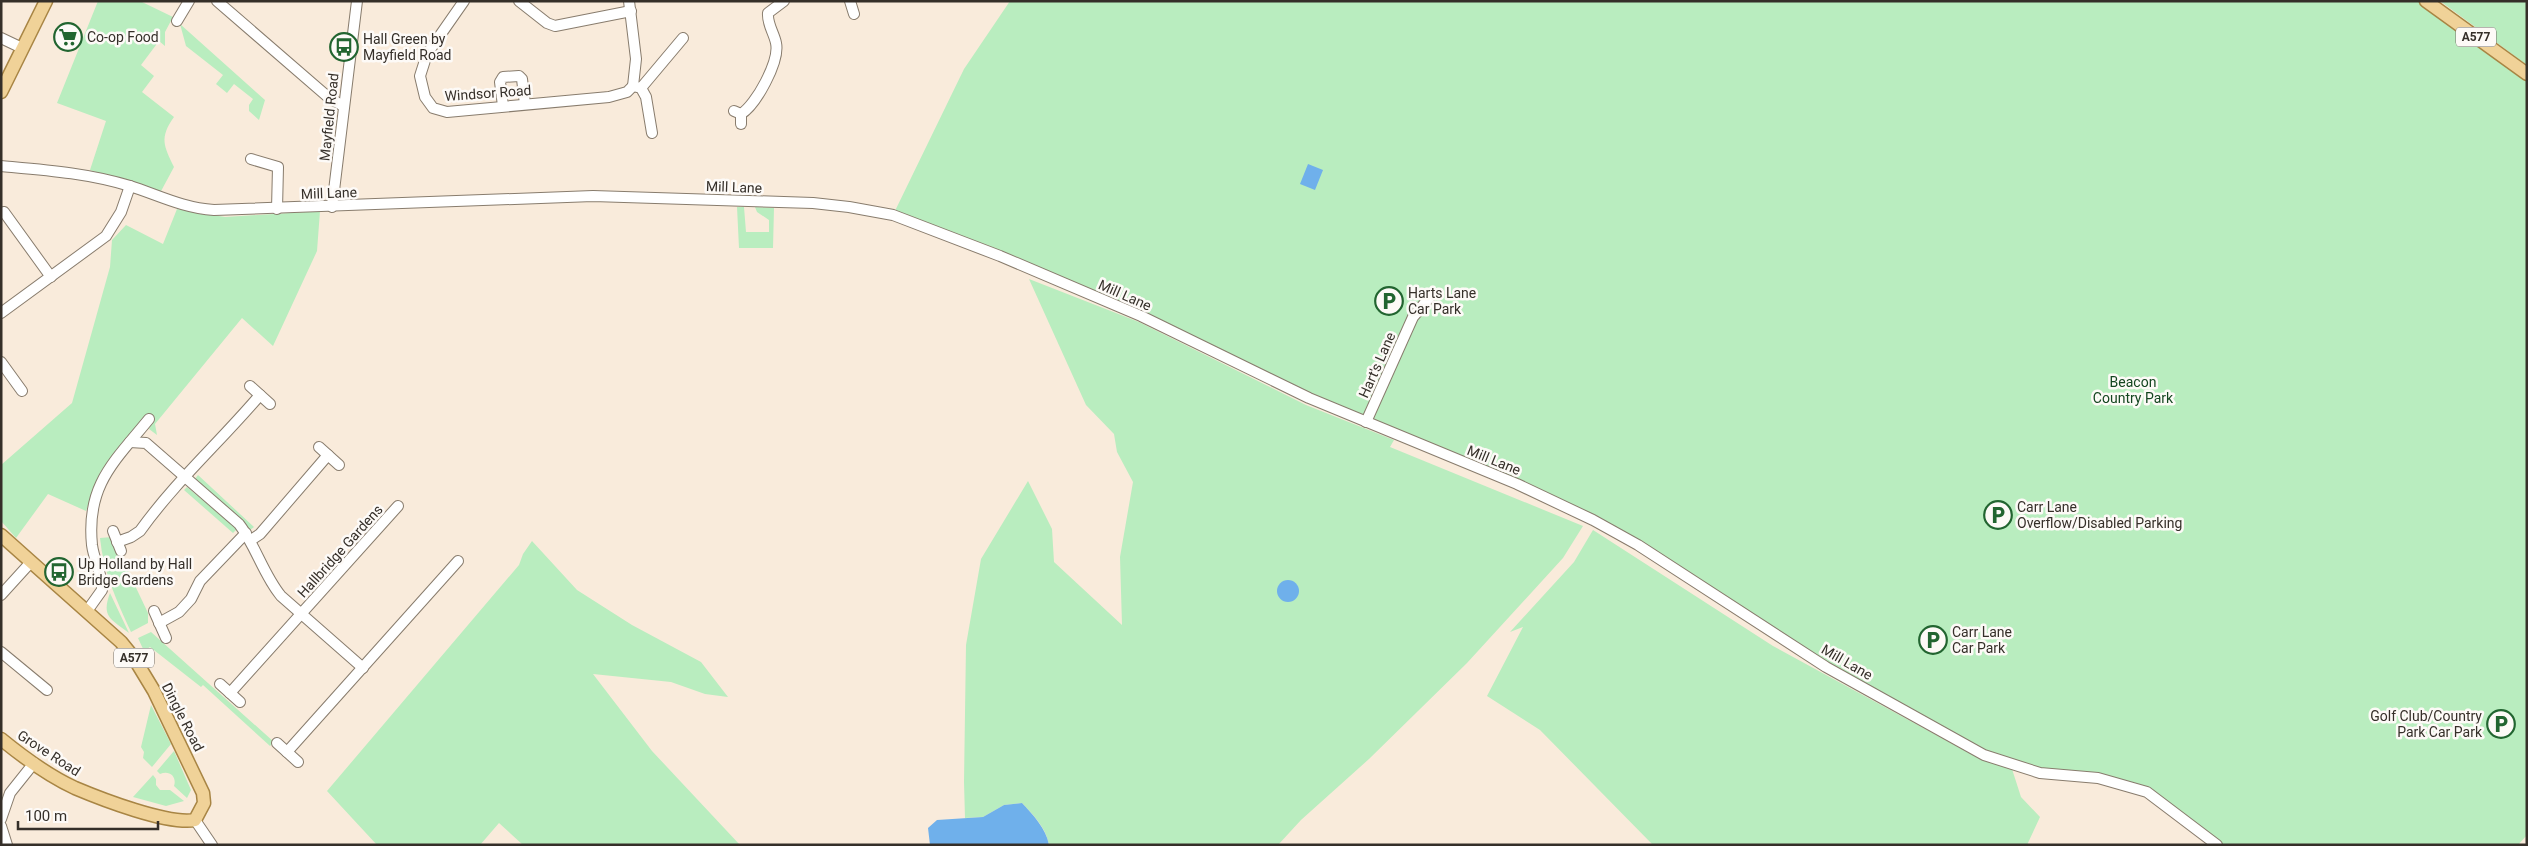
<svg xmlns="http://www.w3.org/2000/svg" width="2528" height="846" font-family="Roboto,sans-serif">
<rect width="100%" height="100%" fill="#f9ebdb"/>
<g fill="#b9edbf">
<path d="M98,1H140L173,17L165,32V46L159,41L141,65L154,76L142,92L174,117C159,138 164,146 174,167L160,193L90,170L106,121L57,103Z"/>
<polygon points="1010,1 2426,1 2527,74 2527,835 2518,845 2217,845 2147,792 2020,767 1984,755 1895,705 1593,520 1309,398 1141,316 893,215 964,69"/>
<polygon points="2440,1 2527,1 2527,65"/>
<polygon points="180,24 265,100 259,120 249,111 249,105 253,99 234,84 227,93 216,84 223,75 186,46"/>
<polygon points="737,207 744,207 746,232 769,232 769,220 757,212 755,207 774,208 773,248 739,248"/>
<polygon points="177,209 225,217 320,211 317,251 273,346 242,318 155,424 157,435 149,429 152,422 145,417 101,471 86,511 48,494 16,538 1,521 1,465 72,403 110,267 112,240 126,225 163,244"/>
<path d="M1029,279L1139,322L1306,405L1394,440L1390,447L1583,526L1563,558L1467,663L1369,759L1301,820L1278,845H1049C1046,827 1033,815 1022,803L1004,805L983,817L965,818L964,782L966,645L981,559L1028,481L1052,529L1054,562L1122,625L1120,557L1133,482L1117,452L1114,434L1086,405Z"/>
<polygon points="198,475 254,527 250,530 239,517 195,479"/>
<polygon points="187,487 237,529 233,533 184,490"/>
<polygon points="1593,530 1773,646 1980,759 2012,769 2021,797 2040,817 2027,845 1653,845 1540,730 1487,696 1523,627 1510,632 1574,562"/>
<path d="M112,537L148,613V623L131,632C117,602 103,571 100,538Z"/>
<polygon points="532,541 577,590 632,625 701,662 728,697 705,694 671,682 593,674 652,751 740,845 523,845 499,823 480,845 377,845 327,791 519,565 523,554"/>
<path d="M110,593L129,633C111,619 101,617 110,593Z"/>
<polygon points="151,632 274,742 270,746 203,685 201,687 150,647 144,651 138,638"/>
<polygon points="151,705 171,744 152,767 143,758 144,752 141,747"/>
<path d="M174,751L191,790L187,798L174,786C177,777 170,770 160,774L157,771Z"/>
<polygon points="153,775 156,779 156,785 160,790 170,790 184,801 166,806 133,797"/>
</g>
<g fill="#6fb0eb">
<polygon points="1308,164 1323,170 1315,190 1300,184"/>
<circle cx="1288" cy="591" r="11"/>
<path d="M1022,803C1033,815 1046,828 1049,845H930L928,828L937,820L983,817L1004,805Z"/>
</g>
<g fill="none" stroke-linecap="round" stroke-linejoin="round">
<defs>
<g id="minor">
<polyline points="217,1 328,97 343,106"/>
<polyline points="464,1 427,54 420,76 425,97 433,108 447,112 609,97 627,92 633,86"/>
<polyline points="519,1 547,23 555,26 631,11"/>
<polyline points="629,1 636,59 633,86 641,88 646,97 652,133"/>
<polyline points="850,1 854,14"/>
<polyline points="177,21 189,1"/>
<polyline points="1,38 22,48"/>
<polyline points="641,88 683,38"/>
<polyline points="503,106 500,82 503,77 519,76 522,79 525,104"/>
<path d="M734,111L741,114C756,105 780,61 776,43C774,33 767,24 768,13L784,1"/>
<polyline points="741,114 741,124"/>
<polyline points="251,159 278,167 277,209"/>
<path d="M1,166C45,170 88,173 130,186C158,195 183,208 214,210L593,196L813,203L849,207L893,215L1000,256L1141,316L1309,398L1517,484L1593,520L1638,545L1826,667L1984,755L2040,773L2098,778L2147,792L2217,845"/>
<polyline points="332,207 357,1"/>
<polyline points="4,212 51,277"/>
<polyline points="1,313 106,236 121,212 130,186"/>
<polyline points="1,362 22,391"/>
<polyline points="250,386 270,404"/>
<polyline points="1366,422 1413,317 1430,297"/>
<path d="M130,442L146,443L239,524C256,546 263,574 281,596L363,668"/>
<polyline points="319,447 339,465"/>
<polyline points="113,531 121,551"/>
<polyline points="251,540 260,534 328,455"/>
<path d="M117,542L131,537L140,531C175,482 221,441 260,395"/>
<polyline points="1,595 31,562"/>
<path d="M87,611L102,590C103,575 94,561 92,545C86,485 114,462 149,419"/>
<polyline points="154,611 166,638"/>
<polyline points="159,623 179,612 191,599 200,581 246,533"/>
<polyline points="1,652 47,690"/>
<polyline points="220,684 240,702"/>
<polyline points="230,693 398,506"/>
<polyline points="277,743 298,762"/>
<polyline points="287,752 458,561"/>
<polyline points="1,819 10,793 34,763"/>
<polyline points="195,820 212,845"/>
<polyline points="1,826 7,845"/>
</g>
<g id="major">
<polyline points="2426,1 2527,74"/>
<polyline points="1,92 46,1"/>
<path d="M1,535L121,642L134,658L154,691L203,793L204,803L195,820C168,825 101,799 75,788C49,776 23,757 1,739"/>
</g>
</defs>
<use href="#minor" stroke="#887c6d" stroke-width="12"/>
<use href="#major" stroke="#a88544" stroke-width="15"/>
<use href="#minor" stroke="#fff" stroke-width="10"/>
<use href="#major" stroke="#f0d298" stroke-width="12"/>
</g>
<defs>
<symbol id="supermarket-ring" viewBox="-11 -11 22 22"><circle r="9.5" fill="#fdfaf7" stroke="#226530" stroke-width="1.5"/><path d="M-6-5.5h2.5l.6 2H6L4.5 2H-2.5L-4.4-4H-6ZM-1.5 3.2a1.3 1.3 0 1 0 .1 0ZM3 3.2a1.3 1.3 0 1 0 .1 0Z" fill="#226530"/></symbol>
<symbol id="bus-ring" viewBox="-11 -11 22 22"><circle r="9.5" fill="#fdfaf7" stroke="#226530" stroke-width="1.5"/><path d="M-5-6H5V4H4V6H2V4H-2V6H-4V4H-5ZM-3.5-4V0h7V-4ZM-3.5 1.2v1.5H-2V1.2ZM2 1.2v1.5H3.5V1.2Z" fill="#226530"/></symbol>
<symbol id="parking-ring" viewBox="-11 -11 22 22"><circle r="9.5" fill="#fdfaf7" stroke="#226530" stroke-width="1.5"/><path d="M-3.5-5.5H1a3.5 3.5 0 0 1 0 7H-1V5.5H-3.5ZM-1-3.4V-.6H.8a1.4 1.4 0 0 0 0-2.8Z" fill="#226530"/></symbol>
</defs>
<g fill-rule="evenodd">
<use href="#supermarket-ring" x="52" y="21" width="32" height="32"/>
<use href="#bus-ring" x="328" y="31" width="32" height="32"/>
<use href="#parking-ring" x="1373" y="285" width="32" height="32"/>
<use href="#parking-ring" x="1982" y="499" width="32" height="32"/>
<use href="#bus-ring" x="43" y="556" width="32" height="32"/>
<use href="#parking-ring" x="1917" y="624" width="32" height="32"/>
<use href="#parking-ring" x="2485" y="708" width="32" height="32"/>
</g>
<g text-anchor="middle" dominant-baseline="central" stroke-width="5" stroke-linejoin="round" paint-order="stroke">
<g fill="#fdfaf7" stroke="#716c67" stroke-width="1">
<rect x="2456" y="27.5" width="40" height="19" rx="4"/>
<rect x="114" y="648.5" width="40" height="19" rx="4"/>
</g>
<g font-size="12" font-weight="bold" fill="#352f29">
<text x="2476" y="37">A577</text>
<text x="134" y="658">A577</text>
</g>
<g font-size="14" fill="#352f29" stroke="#fdfaf7" text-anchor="start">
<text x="87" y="37">Co-op Food</text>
<text x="363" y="39">Hall Green by<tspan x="363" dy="16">Mayfield Road</tspan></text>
<text x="1408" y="293">Harts Lane<tspan x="1408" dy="16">Car Park</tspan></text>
<text x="2017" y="507">Carr Lane<tspan x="2017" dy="16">Overflow/Disabled Parking</tspan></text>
<text x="78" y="564">Up Holland by Hall<tspan x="78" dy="16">Bridge Gardens</tspan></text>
<text x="1952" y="632">Carr Lane<tspan x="1952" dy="16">Car Park</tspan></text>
<text x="2482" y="716" text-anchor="end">Golf Club/Country<tspan x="2482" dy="16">Park Car Park</tspan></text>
</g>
<g font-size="14" fill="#352f29" stroke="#fdfaf7">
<text transform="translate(488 93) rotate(-4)">Windsor Road</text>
<text transform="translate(329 117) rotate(-84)">Mayfield Road</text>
<text transform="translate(734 187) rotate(2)">Mill Lane</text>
<text transform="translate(329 193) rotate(-2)">Mill Lane</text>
<text transform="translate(1125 295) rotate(24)">Mill Lane</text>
<text transform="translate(1377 365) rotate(-66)">Hart's Lane</text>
<text transform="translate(1494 460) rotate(22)">Mill Lane</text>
<text transform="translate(340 551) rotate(-48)">Hallbridge Gardens</text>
<text transform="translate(1847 662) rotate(30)">Mill Lane</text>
<text transform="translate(183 717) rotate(63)">Dingle Road</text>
<text transform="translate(49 753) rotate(33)">Grove Road</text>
</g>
<g font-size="14" fill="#144620" stroke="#fdfaf7">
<text x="2133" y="382">Beacon<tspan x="2133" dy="16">Country Park</tspan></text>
</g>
</g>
<rect width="2528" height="846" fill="none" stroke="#352f29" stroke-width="5"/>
<path d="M18 821v8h140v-8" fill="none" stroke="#352f29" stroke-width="2.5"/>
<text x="25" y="821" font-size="15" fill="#352f29" stroke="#fdfaf7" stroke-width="4" paint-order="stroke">100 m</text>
</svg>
